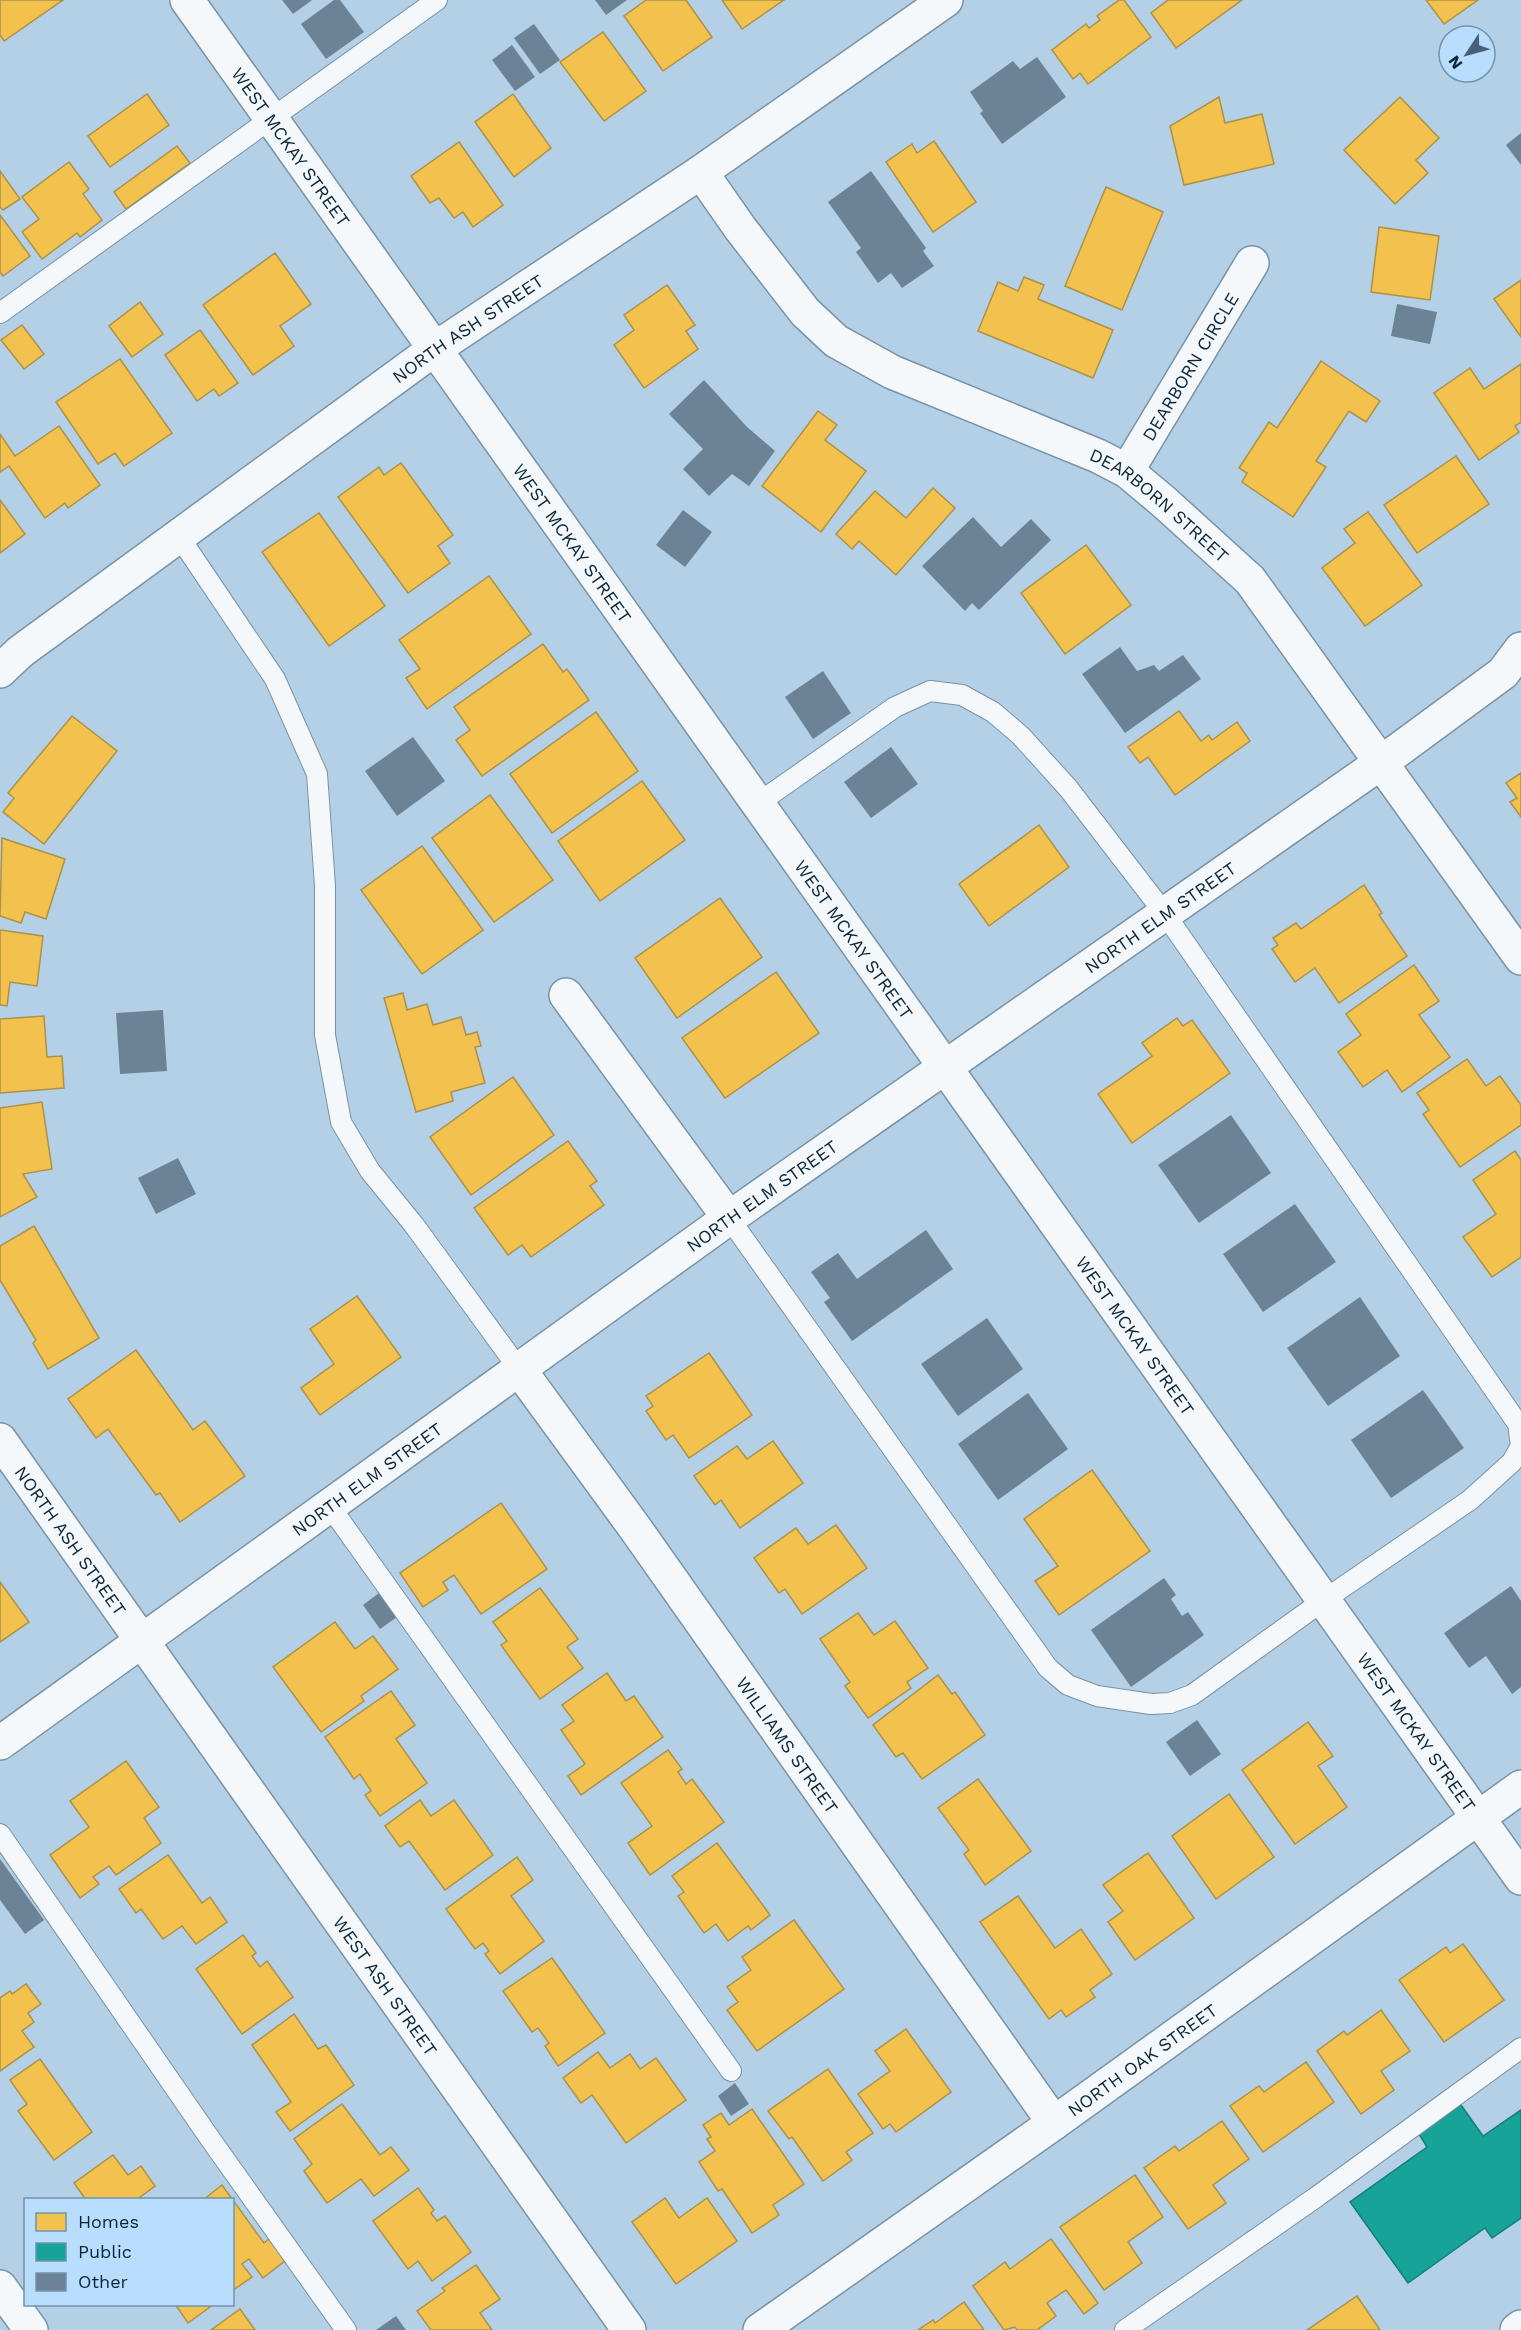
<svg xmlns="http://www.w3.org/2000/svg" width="1521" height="2330" font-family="'Work Sans',sans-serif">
<rect width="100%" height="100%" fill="#b4d0e6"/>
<g fill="#f2c14e" stroke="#ac9248" stroke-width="1.5">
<polygon points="0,0 63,0 4,41 0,35"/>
<polygon points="646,0 686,0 712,37 663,71 624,16"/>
<polygon points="722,0 784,0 742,29"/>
<polygon points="1119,0 1124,0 1151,37 1088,84 1080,73 1073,79 1052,50 1086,24 1089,28 1100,20 1097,16"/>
<polygon points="1168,0 1242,0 1176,48 1151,13"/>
<polygon points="1426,0 1478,0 1444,24"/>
<polygon points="603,32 646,91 604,121 560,62"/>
<polygon points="147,94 169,125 110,167 88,136"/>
<polygon points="513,94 551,148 514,177 475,122"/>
<polygon points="1219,97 1225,123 1262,114 1274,164 1184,185 1170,126"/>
<polygon points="1400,97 1439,138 1416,160 1428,173 1395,204 1344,150"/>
<polygon points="934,141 976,202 933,232 886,162 912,144 917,153"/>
<polygon points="459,142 503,205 473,227 463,212 454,218 439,198 430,203 411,176"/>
<polygon points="177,146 190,163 126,209 114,192"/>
<polygon points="69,162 89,189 83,194 102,220 80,237 77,233 42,259 22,232 39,219 22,197"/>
<polygon points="0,171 20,199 3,210 0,207"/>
<polygon points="1106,187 1163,212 1122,310 1065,286"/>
<polygon points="0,215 30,256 3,276 0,272"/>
<polygon points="1379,227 1439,236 1430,300 1371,292"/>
<polygon points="275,253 311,304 280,326 294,346 253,375 203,305"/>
<polygon points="1024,277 1044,285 1038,299 1113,330 1093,378 978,331 998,282 1018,291"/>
<polygon points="1521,280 1521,337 1494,299"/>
<polygon points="667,285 695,325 686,331 698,349 644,388 614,345 634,330 624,315"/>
<polygon points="140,302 163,334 132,357 109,326"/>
<polygon points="22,325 44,354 24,369 1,340"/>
<polygon points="200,330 238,383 219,396 214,389 197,401 165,355"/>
<polygon points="120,359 172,433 124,466 115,453 98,464 56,402"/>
<polygon points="1321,361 1380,401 1366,422 1349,411 1316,461 1326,467 1293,517 1242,482 1247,473 1239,468 1269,422 1277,428"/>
<polygon points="1521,364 1521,422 1515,426 1519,432 1479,460 1434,393 1470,368 1484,389"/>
<polygon points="818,411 837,425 825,440 866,471 821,532 762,486"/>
<polygon points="59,426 100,485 68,508 65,503 45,518 9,466 0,472 0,434 15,456"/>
<polygon points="1456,456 1489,504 1417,553 1384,505"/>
<polygon points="401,463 453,535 438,546 450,563 408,593 338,497 379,467 384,475"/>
<polygon points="933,488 955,508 896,575 859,541 852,549 836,534 875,491 906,518"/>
<polygon points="0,500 25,534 0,553"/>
<polygon points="1368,512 1422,585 1365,626 1322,568 1355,543 1344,529"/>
<polygon points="319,513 385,606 329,646 262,552"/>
<polygon points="1086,545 1131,605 1065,654 1021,593"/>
<polygon points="489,576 531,634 427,709 406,678 420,669 399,640"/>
<polygon points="543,644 563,672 567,669 589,700 482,776 456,740 470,730 454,707"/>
<polygon points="1179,711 1201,741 1209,735 1212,740 1237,722 1250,741 1175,795 1148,757 1140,763 1128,747"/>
<polygon points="596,712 638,771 552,833 510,774"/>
<polygon points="72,716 117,751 44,844 3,812 14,798 8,793"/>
<polygon points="1521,773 1521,817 1510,802 1517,798 1506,783"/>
<polygon points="642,781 685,840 600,901 558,841"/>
<polygon points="490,795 553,880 494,922 432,838"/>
<polygon points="1039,825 1069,867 989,926 959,884"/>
<polygon points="2,838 65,859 46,919 25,912 21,923 0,916"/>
<polygon points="422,846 483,930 422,974 361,890"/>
<polygon points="1364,885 1382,913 1379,915 1407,956 1339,1003 1315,968 1295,982 1272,949 1278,945 1273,938 1296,923 1301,929"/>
<polygon points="720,898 762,957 677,1018 635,958"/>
<polygon points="0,930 43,936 37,986 10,982 7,1006 0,1005"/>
<polygon points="1414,965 1439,1001 1419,1015 1450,1057 1402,1092 1387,1070 1363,1087 1338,1052 1361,1035 1346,1014"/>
<polygon points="776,972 819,1033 725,1098 682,1038"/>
<polygon points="403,993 407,1010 427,1004 433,1025 461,1017 466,1035 477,1032 481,1046 475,1047 485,1083 451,1092 453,1101 416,1112 384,998"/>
<polygon points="44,1016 47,1057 62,1056 64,1088 0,1093 0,1019"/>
<polygon points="1177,1018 1183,1026 1192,1020 1230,1073 1132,1143 1098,1094 1152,1056 1142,1043"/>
<polygon points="1467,1059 1486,1086 1500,1076 1521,1105 1521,1125 1460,1167 1423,1114 1429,1110 1417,1093"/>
<polygon points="513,1077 554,1135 471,1195 430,1137"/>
<polygon points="42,1102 52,1169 23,1174 37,1197 0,1217 0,1108"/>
<polygon points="568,1141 597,1181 590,1186 604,1205 531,1257 522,1245 508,1255 474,1208"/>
<polygon points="1515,1151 1521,1160 1521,1257 1492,1277 1463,1237 1496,1214 1473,1180"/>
<polygon points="34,1226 99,1338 48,1369 33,1343 36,1340 0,1280 0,1246"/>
<polygon points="357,1296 401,1357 320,1415 301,1388 334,1364 310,1329"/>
<polygon points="136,1350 193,1430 205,1421 245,1476 180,1522 160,1493 156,1495 108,1429 96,1438 68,1399"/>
<polygon points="709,1353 752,1415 689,1458 673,1435 666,1440 646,1411 653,1406 646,1396"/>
<polygon points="773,1441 803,1483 740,1528 721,1500 715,1505 694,1476 737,1446 747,1459"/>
<polygon points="1092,1470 1150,1551 1059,1615 1035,1581 1058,1566 1024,1519"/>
<polygon points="501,1503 547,1569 481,1614 454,1575 443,1582 448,1590 423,1607 400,1573"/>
<polygon points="836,1525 867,1568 802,1614 785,1589 779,1593 754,1558 796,1528 808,1544"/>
<polygon points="0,1582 29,1622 0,1642"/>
<polygon points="540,1588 578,1639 567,1647 583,1668 540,1699 501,1645 507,1641 493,1622"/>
<polygon points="858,1613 874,1635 895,1621 928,1668 907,1682 911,1688 868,1718 845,1686 850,1682 820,1639"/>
<polygon points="335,1622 355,1649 373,1636 398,1669 361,1696 364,1701 321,1732 273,1667"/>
<polygon points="607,1673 626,1701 634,1696 663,1737 581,1795 568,1776 585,1764 561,1730 574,1721 562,1705"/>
<polygon points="938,1675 952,1694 955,1692 985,1735 922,1779 903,1753 896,1757 873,1725"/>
<polygon points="391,1691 415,1725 396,1739 427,1783 380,1816 365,1795 371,1791 360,1774 354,1779 325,1737"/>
<polygon points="1308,1722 1333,1756 1318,1766 1347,1807 1295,1844 1242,1770"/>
<polygon points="668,1750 682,1769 678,1772 686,1784 692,1779 724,1822 650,1875 628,1843 652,1826 621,1783"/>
<polygon points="126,1761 159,1807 144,1818 161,1843 116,1875 109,1866 93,1877 99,1884 80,1898 50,1855 89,1827 70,1801"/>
<polygon points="978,1779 1031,1851 985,1885 964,1854 969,1850 938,1808"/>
<polygon points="1229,1794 1274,1857 1216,1899 1172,1836"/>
<polygon points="420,1800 431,1816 454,1800 493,1855 445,1890 409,1841 400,1847 385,1826"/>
<polygon points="717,1843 770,1915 751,1930 748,1926 728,1941 716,1924 704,1933 678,1896 684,1892 672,1876"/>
<polygon points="1148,1853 1194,1918 1135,1960 1108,1922 1123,1911 1103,1885"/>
<polygon points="168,1855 202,1903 210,1897 227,1922 196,1944 182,1926 163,1939 141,1909 136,1913 119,1889"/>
<polygon points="517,1857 533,1880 511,1896 544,1941 500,1974 485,1954 489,1951 483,1943 475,1949 446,1909"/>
<polygon points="1018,1896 1055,1948 1081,1929 1112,1974 1090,1990 1095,1997 1066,2017 1061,2010 1049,2019 980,1922"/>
<polygon points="794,1920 844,1989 757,2051 727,2010 738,2002 727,1987 751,1970 742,1957"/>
<polygon points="243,1935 256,1953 252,1956 260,1967 267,1961 293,1997 242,2034 196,1969"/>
<polygon points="1463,1944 1504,2000 1444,2042 1399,1980 1446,1947 1450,1953"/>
<polygon points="552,1958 605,2033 558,2066 545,2046 549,2043 538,2028 532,2032 503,1991"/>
<polygon points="26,1984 41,2004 28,2013 34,2022 22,2031 34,2047 0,2071 0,1998 10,1991 12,1994"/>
<polygon points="1381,2010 1410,2051 1381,2071 1394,2090 1361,2114 1317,2051 1344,2031 1347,2035"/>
<polygon points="294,2014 318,2049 326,2045 354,2085 290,2131 276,2112 291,2102 252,2045"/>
<polygon points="906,2029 951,2092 896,2132 890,2124 883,2129 858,2094 890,2071 875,2051"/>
<polygon points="598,2052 610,2068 630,2054 640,2069 656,2058 686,2100 626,2143 592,2095 581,2103 563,2078"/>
<polygon points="40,2059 92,2132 54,2160 18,2111 27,2104 10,2080"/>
<polygon points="1306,2062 1334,2102 1263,2152 1230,2106 1259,2086 1264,2092"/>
<polygon points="828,2069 873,2133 846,2152 852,2160 823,2181 792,2137 789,2139 768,2111"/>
<polygon points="342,2104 380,2155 391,2147 409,2170 374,2196 361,2179 327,2203 304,2171 312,2164 294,2139"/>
<polygon points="752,2109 804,2184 773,2205 779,2215 752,2233 722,2189 718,2191 699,2162 715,2151 707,2139 711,2137 703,2125 721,2113 729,2125"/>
<polygon points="1222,2121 1249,2159 1213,2185 1226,2203 1188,2229 1144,2168 1175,2146 1179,2151"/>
<polygon points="113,2155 128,2175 141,2166 155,2186 136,2200 86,2200 74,2183"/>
<polygon points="1135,2175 1163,2217 1128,2242 1142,2263 1104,2290 1060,2227"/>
<polygon points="222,2185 264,2243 270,2238 286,2260 263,2278 249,2259 242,2264 252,2277 232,2291 232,2200 203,2200"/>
<polygon points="418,2188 434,2210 431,2213 437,2221 445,2216 471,2252 432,2281 418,2261 408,2269 373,2221"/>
<polygon points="665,2198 679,2218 707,2198 737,2241 676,2284 632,2222"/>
<polygon points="1051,2239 1098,2303 1084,2314 1066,2290 1047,2303 1056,2316 1037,2330 1017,2330 1015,2327 1004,2330 973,2286 1005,2262 1010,2269"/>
<polygon points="476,2265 500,2299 480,2313 492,2330 431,2330 417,2311 445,2291 442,2288"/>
<polygon points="1357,2296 1380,2330 1307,2330"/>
<polygon points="964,2302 984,2330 918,2330 933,2320 935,2323"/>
<polygon points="175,2304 214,2304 188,2323"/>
<polygon points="240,2309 255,2330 211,2330"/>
</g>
<polygon fill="#17a398" stroke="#137d7c" stroke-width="1.5" points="1461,2105 1483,2136 1521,2110 1521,2218 1492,2238 1485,2228 1408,2283 1350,2202 1427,2147 1419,2134"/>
<g fill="#6b8394">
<polygon points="282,0 312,0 293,14"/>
<polygon points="334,0 340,0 364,32 326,59 301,24"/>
<polygon points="595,0 627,0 606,15"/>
<polygon points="534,24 560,60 540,74 514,38"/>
<polygon points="512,45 535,77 515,91 492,60"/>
<polygon points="1037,57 1066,97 1002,144 980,113 983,111 970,92 1013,61 1020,69"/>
<polygon points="1521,133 1521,165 1506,145"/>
<polygon points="871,171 926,248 923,251 934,266 902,288 891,273 878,283 856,252 861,248 828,202"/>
<polygon points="1397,304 1437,312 1430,344 1391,336"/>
<polygon points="704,380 747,427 775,451 749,486 732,474 709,496 683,469 703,449 669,414"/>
<polygon points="683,510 712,532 685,567 656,545"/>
<polygon points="973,517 1001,547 1031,519 1051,540 979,610 972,603 965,611 922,566"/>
<polygon points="1120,647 1137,671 1154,665 1159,671 1183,655 1201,679 1125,733 1082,674"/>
<polygon points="823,671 851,713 813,739 785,697"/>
<polygon points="413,737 445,781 397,816 365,771"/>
<polygon points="891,747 918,784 871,818 844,782"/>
<polygon points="163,1010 167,1071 120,1074 116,1013"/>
<polygon points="1231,1115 1271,1173 1199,1223 1158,1165"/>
<polygon points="178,1158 196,1194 156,1214 138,1178"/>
<polygon points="1295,1204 1336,1262 1263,1312 1223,1254"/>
<polygon points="926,1230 953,1269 852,1341 824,1302 830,1298 811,1272 838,1253 857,1279"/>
<polygon points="1360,1297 1400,1356 1328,1406 1287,1348"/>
<polygon points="987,1318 1023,1369 958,1416 921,1364"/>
<polygon points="1423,1390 1464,1448 1391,1498 1351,1440"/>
<polygon points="1028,1393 1068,1449 998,1500 958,1444"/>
<polygon points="1164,1578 1176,1595 1171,1599 1182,1616 1188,1612 1204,1635 1131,1687 1091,1630"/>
<polygon points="1511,1586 1521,1601 1521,1687 1512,1694 1486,1656 1469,1668 1444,1633"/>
<polygon points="379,1593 397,1617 380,1629 363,1605"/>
<polygon points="1197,1720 1221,1754 1190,1776 1166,1742"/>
<polygon points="0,1859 44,1920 25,1934 0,1900"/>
<polygon points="735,2083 749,2104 731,2116 718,2096"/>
<polygon points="396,2316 406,2330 376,2330"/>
</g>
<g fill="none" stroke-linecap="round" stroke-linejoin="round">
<defs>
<g id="service">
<polyline points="0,313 437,0"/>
<polyline points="178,535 275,679 317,774 325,886 325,1035 341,1122 370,1171 414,1225 519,1369"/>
<polyline points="729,1218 1048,1668 1068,1685 1097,1696 1151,1704 1170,1703 1192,1695 1324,1600 1470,1500 1512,1462 1521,1446 1518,1424 1165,914 1068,788 1021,736 993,712 962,695 930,691 895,707 757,804"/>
<polyline points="329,1505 731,2071"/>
<polyline points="0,1834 211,2140 346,2330"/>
<polyline points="1125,2330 1315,2198 1521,2048"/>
</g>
<g id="minor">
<path id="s1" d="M187,0L1521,1878"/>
<path id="s2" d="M701,172L740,228L805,312L836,341L892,372L1098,456L1127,471L1164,502L1250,580L1521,958"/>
<path id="s3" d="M1127,471L1252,263"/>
<path id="s4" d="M0,671L20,652L436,348L701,172L946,0"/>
<polyline points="566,995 729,1218"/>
<path id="s5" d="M519,1369L635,1528L1054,2123"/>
<path id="s6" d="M0,1440L629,2330"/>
<path id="s7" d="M0,1743L729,1218L1382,762L1503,673L1521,649"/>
<polyline points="0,2287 31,2330"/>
<path id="s8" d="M760,2330L1054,2123L1521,1787"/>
<polyline points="1517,2330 1521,2327"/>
</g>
</defs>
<use href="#service" stroke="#7992a5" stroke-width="22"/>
<use href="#minor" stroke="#7992a5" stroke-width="36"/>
<use href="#service" stroke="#f4f8fb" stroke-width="20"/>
<use href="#minor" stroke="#f4f8fb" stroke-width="33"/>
</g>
<g text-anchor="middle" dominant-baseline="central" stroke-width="6" stroke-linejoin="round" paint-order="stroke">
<g font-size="18" fill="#0a2539" stroke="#b8ddfd">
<text stroke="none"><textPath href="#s1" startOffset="180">WEST MCKAY STREET</textPath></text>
<text stroke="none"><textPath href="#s4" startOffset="580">NORTH ASH STREET</textPath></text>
<text stroke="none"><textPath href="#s3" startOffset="122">DEARBORN CIRCLE</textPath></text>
<text stroke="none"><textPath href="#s2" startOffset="582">DEARBORN STREET</textPath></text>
<text stroke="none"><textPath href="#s1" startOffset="666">WEST MCKAY STREET</textPath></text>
<text stroke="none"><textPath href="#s7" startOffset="1424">NORTH ELM STREET</textPath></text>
<text stroke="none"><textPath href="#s1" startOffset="1152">WEST MCKAY STREET</textPath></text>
<text stroke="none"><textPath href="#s7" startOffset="938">NORTH ELM STREET</textPath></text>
<text stroke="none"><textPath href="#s1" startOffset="1638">WEST MCKAY STREET</textPath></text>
<text stroke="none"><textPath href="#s7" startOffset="452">NORTH ELM STREET</textPath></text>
<text stroke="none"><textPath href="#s6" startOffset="123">NORTH ASH STREET</textPath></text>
<text stroke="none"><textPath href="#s1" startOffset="2124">WEST MCKAY STREET</textPath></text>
<text stroke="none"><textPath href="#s5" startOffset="462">WILLIAMS STREET</textPath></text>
<text stroke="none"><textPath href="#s6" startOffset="668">WEST ASH STREET</textPath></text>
<text stroke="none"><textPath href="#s8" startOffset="468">NORTH OAK STREET</textPath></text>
</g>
</g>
<rect x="24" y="2198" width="210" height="108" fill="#b8ddfd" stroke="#7293af" stroke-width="1.5"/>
<rect x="36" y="2213" width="30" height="18" fill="#f2c14e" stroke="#7293af" stroke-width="1.5"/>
<text x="78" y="2228" font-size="18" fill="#0a2539">Homes</text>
<rect x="36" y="2243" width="30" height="18" fill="#17a398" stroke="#7293af" stroke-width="1.5"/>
<text x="78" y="2258" font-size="18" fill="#0a2539">Public</text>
<rect x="36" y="2273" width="30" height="18" fill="#6b8394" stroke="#7293af" stroke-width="1.5"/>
<text x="78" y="2288" font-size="18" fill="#0a2539">Other</text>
<g transform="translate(1467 54) rotate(234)"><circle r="28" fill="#b8ddfd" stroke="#7293af" stroke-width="1.5"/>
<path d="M0-4.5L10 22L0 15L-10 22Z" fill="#466176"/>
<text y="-9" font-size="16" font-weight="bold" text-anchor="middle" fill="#0a2539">N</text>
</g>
</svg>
